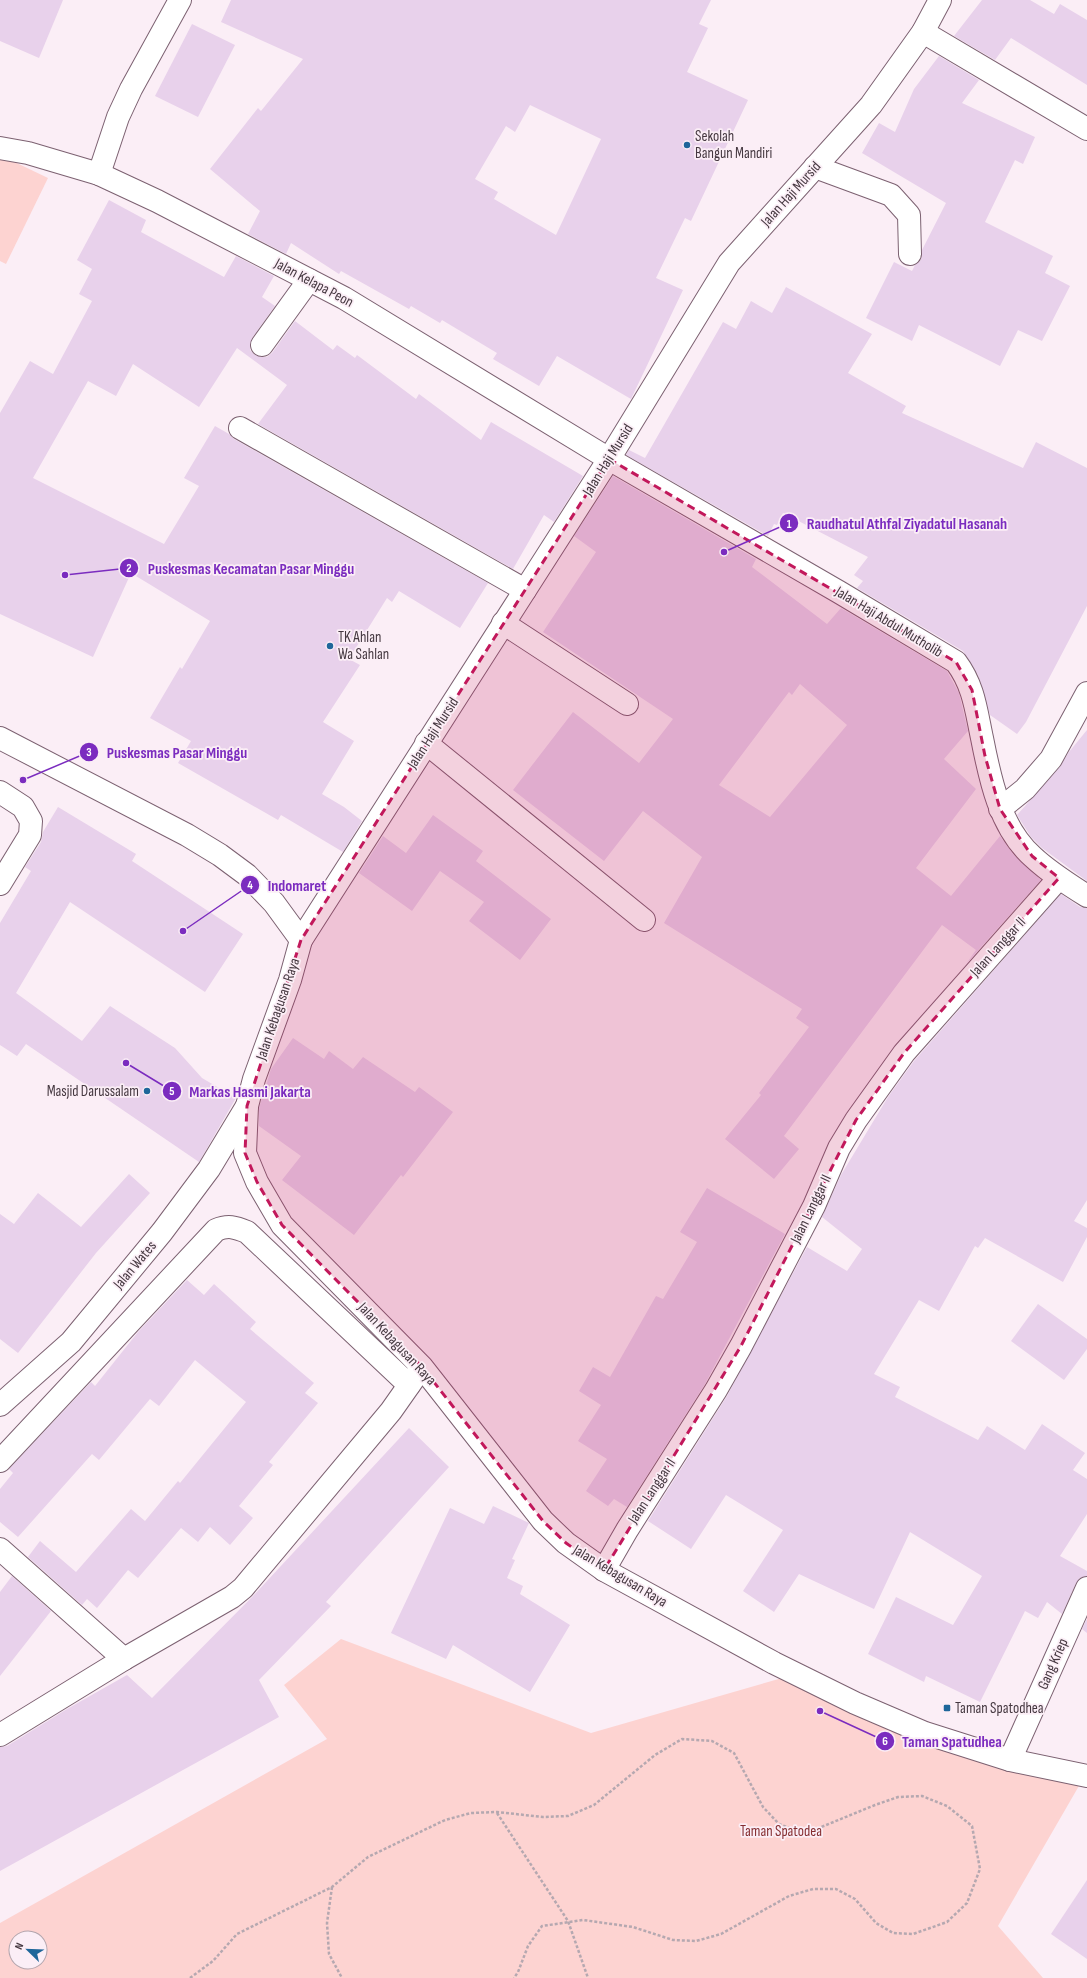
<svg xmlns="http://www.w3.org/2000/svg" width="1087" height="1978" font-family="'Sofia Sans Condensed',sans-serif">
<rect width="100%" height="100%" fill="#fbeef6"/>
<g fill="#fdd3d1" fill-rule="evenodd">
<polygon points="0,155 48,178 6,264 0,261"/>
<path d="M341,1639L591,1733L782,1678L1087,1772L998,1926L1043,1978H0V1923L327,1739L284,1685ZM16,1938H40V1962H16Z"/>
</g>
<g fill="#e8d1eb" fill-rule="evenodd">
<polygon points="0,0 63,0 39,58 0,41"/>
<path d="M231,0H711L699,24L708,28L687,72L748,100L691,221L685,218L656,278L683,290L631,399L557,356L539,386L493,359L497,353L442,320L440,323L411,306L409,309L341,271L339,274L291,243L286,254L248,234L260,211L210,169L258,108L261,111L303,59L221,22ZM530,105L601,139L556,235L494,199L498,192L475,179L506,126L515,132Z"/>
<polygon points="982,0 1030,0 1054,14 1060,4 1087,20 1087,85 1011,38 995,60 954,36"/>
<polygon points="192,24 235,45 198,117 155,96"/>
<polygon points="939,56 979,80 962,103 1035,137 1023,164 1015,160 985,222 1053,256 1045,273 1070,286 1042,341 1018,330 1000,366 919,325 912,341 866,318 894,262 912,271 915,265 921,260 922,250 946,203 862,153 879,123 895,132 914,89"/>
<polygon points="109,200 146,220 141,232 224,277 236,256 274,276 262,297 275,306 252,338 250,344 250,350 255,355 261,357 267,357 272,353 295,321 333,350 337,345 355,358 357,355 416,399 419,394 481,440 491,422 583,476 554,522 544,515 513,569 258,424 287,385 237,348 199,407 133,364 116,396 88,381 33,478 164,544 199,486 184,478 215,426 229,434 234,439 488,583 460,628 399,591 392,602 387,598 349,659 360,665 323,722 354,741 322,794 344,807 362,821 343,852 281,815 278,820 178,763 191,741 150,718 180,667 182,669 210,621 131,573 93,657 0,614 0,413 30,361 53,374 92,301 79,294 92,269 77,260"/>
<polygon points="786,287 872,334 848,373 906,406 902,413 1023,468 1036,442 1087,468 1087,606 1026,722 1017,734 990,715 978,675 963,651 857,588 863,581 854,575 868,557 783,513 777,525 774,524 768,536 626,455 629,450 645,458 723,322 736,329 751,301 772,313"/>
<path d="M613,476L756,559L752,567L827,624L841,608L947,671L959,693L968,731L944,759L976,789L916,868L951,896L1000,836L1013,854L1041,880L966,964L976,950L942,925L784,1136L799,1149L774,1179L725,1139L761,1095L759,1093L809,1027L796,1018L802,1009L664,923L702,857L643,811L604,861L513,790L573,712L639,763L673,719L543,632L596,552L574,536ZM800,684L847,725L770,817L719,785L789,692L792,695Z"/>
<polygon points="1087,730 1087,881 1042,848 1031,837 1017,815 1060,767 1069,752"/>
<polygon points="58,807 136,854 132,861 243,934 205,992 70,902 16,993 82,1041 110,1006 175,1048 202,1078 236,1098 199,1162 26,1044 17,1056 0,1045 0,923 31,871 25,867 41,842 43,832"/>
<polygon points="433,815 483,851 476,861 551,919 520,960 469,921 484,902 440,871 412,911 359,873 383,836 406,853"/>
<polygon points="1061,894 1080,907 1087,908 1087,1200 1074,1221 1087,1228 1087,1237 1063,1282 985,1238 978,1248 975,1246 939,1311 919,1300 874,1374 900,1387 895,1397 978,1440 987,1426 1025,1450 1042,1424 1085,1453 1073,1470 1087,1479 1087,1514 1060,1556 1087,1571 1087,1576 1080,1578 1076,1583 1062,1614 1047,1602 1038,1618 1025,1611 980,1702 926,1676 924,1682 868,1654 896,1597 953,1625 982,1576 910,1532 874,1609 799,1574 774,1612 743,1591 783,1530 726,1495 691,1549 648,1521 727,1396 807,1247 847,1271 862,1249 822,1217 841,1175 888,1097 914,1061"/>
<polygon points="293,1038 324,1059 329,1051 353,1069 363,1057 415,1092 419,1087 453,1112 403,1177 401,1175 354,1235 282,1180 301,1156 259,1126 259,1108 271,1069"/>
<polygon points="129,1174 150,1193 96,1253 18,1353 0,1339 0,1214 14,1224 38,1193 81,1227"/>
<polygon points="707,1188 785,1234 705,1384 627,1507 614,1499 608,1506 586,1491 607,1459 578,1441 601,1405 579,1391 593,1367 610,1377 656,1296 663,1299 697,1242 680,1232"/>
<polygon points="187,1280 204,1295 214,1284 256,1322 250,1329 314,1383 305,1393 318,1403 269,1462 273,1465 239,1506 253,1518 230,1545 210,1527 198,1542 181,1528 138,1578 128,1570 97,1608 87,1599 82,1605 28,1557 40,1541 76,1572 131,1509 145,1521 178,1481 180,1483 246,1402 195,1360 159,1406 150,1399 99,1460 92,1454 18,1537 0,1522 0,1489 13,1473 9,1469 91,1382 95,1386 138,1332"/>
<polygon points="1038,1304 1087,1339 1087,1349 1064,1380 1011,1341"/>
<polygon points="409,1428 449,1467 326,1602 331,1606 259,1680 279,1717 0,1871 0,1747 7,1746 67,1709 127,1675 152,1698 253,1596"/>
<polygon points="493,1506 529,1523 512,1559 515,1560 507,1578 523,1586 520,1594 570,1625 530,1692 453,1645 446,1659 391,1633 450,1508 484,1524"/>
<polygon points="12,1576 51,1611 0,1676 0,1592"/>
<polygon points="1087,1619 1087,1633 1082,1629"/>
<polygon points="1087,1880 1087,1959 1051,1934"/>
</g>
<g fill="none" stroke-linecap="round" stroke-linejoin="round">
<defs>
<g id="minor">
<polyline points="923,32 1087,129"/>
<path d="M0,148L28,153L99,174L157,201L344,298L609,459L839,592L956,662C974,686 976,710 982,738C990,779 1000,828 1033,857C1049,872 1068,884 1087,896"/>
<polyline points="815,167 891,195 909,215 910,254"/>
<polyline points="99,174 118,117 131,89 180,0"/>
<polyline points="262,345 309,280"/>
<polyline points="240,428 525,590"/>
<polyline points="503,623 627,704"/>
<polyline points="426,743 644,920"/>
<polyline points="0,792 23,807 31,821 30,835 0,884"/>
<polyline points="1000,809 1025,789 1051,759 1087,693"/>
<polyline points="301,940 609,459 729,263 871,105 923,32 940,0"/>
<polyline points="0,1405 71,1342 162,1232 209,1169 247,1106"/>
<path d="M0,1461L216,1230C228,1225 235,1227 247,1232L409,1385"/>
<polyline points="0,1549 124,1659"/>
<polyline points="604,1570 627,1530 716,1390 741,1346 814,1206 839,1148 856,1120 904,1053 1059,878"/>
<polyline points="0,1735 124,1659 232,1597 243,1588 391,1411 417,1374"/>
<polyline points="1010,1760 1087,1588"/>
</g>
<polyline id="major" points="0,738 187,835 220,855 247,875 274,903 301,940 290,980 254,1079 247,1106 245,1153 257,1182 282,1225 422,1367 543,1521 566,1543 604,1570 774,1663 855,1703 925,1733 1010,1760 1087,1776"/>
</defs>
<use href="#minor" stroke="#7c6171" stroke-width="24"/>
<use href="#major" stroke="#7c6171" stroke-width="24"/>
<g stroke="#b5a8b0" stroke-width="2.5" stroke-dasharray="3 2" stroke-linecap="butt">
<polyline points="497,1813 568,1921 588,1978"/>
<polyline points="332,1887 327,1923 329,1954 342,1978"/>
<polyline points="190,1978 213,1961 237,1934 332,1887 368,1857 445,1820 471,1813 497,1812 543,1817 568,1816 594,1805 655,1755 682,1739 712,1741 734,1753 763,1807 779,1824 797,1831 814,1830 875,1805 898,1797 922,1796 947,1806 972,1826 980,1869 967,1903 947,1922 913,1934 893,1933 876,1923 855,1899 836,1889 813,1889 789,1896 721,1934 696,1941 673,1940 633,1927 583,1920 542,1926 528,1946 518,1972 514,1978"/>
</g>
<use href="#minor" stroke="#fff" stroke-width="22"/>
<use href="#major" stroke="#fff" stroke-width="22"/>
</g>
<path fill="#c2185b" fill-opacity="0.2" stroke="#c2185b" stroke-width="3" stroke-dasharray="8 5" stroke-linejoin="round" d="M609,459L956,662L972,690L985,756L1000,809L1032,856L1059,878L904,1053L856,1120L741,1346L604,1570L566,1543L543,1521L422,1367L282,1225L257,1182L245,1153L247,1106L301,940Z"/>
<g fill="#1e669a" stroke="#fbeef6" stroke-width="1.5">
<circle cx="687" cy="145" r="4"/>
<circle cx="330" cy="646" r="4"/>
<circle cx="147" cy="1091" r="4"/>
<rect x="943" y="1704" width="8" height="8" rx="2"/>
</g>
<g text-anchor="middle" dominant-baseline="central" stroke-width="3.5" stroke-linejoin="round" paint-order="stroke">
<g font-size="15" fill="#453840" stroke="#fbeef6" text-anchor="start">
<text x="695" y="136">Sekolah<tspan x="695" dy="17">Bangun Mandiri</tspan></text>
<text x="338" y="637">TK Ahlan<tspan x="338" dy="17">Wa Sahlan</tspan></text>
<text x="139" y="1091" text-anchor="end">Masjid Darussalam</text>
<text x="955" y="1708">Taman Spatodhea</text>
</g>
<g font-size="15" fill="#453840" stroke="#fbeef6">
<text transform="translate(791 194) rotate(-48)">Jalan Haji Mursid</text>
<text transform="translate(314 283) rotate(28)">Jalan Kelapa Peon</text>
<text transform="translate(608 460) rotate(-58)">Jalan Haji Mursid</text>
<text transform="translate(889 622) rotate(31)">Jalan Haji Abdul Mutholib</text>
<text transform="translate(433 733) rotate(-57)">Jalan Haji Mursid</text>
<text transform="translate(998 947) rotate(-48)">Jalan Langgar II</text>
<text transform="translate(278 1009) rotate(-71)">Jalan Kebagusan Raya</text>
<text transform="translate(811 1209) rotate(-64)">Jalan Langgar II</text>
<text transform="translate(135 1265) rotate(-50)">Jalan Wates</text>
<text transform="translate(397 1344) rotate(47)">Jalan Kebagusan Raya</text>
<text transform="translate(652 1491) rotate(-57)">Jalan Langgar II</text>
<text transform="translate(620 1576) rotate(31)">Jalan Kebagusan Raya</text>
<text transform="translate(1053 1664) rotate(-66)">Gang Kriep</text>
</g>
<g font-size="15" fill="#852d30" stroke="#fbeef6">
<text x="781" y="1831">Taman Spatodea</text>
</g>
</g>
<path fill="none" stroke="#7b2cbf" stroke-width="1.5" d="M724 552L789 523M65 575L129 568M23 780L89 752M183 931L250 885M126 1063L172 1091M820 1711L885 1741"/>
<g fill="#7b2cbf" stroke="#fbeef6" stroke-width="1.5">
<circle cx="724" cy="552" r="4"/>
<circle cx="65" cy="575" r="4"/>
<circle cx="23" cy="780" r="4"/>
<circle cx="183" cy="931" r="4"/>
<circle cx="126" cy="1063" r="4"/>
<circle cx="820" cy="1711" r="4"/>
<circle cx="789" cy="523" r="10"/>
<circle cx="129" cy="568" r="10"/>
<circle cx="89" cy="752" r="10"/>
<circle cx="250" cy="885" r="10"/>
<circle cx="172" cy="1091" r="10"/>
<circle cx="885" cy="1741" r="10"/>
</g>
<g font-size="12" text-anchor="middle" font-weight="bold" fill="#fff">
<text x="789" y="528">1</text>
<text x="129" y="572">2</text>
<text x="89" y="756">3</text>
<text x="250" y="889">4</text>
<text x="172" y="1095">5</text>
<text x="885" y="1745">6</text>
</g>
<g font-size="16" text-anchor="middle" font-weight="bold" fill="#7b2cbf" stroke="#fbeef6" stroke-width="3.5" stroke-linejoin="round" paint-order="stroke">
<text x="907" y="529">Raudhatul Athfal Ziyadatul Hasanah</text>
<text x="251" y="574">Puskesmas Kecamatan Pasar Minggu</text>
<text x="177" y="758">Puskesmas Pasar Minggu</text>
<text x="297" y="891">Indomaret</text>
<text x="250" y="1097">Markas Hasmi Jakarta</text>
<text x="952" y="1747">Taman Spatudhea</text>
</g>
<g transform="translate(28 1950) rotate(293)"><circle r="19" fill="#fbeef6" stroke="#b2a5ad"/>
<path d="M0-3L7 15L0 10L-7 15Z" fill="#1e669a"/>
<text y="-6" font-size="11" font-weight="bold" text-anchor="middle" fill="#453840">N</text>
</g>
</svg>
